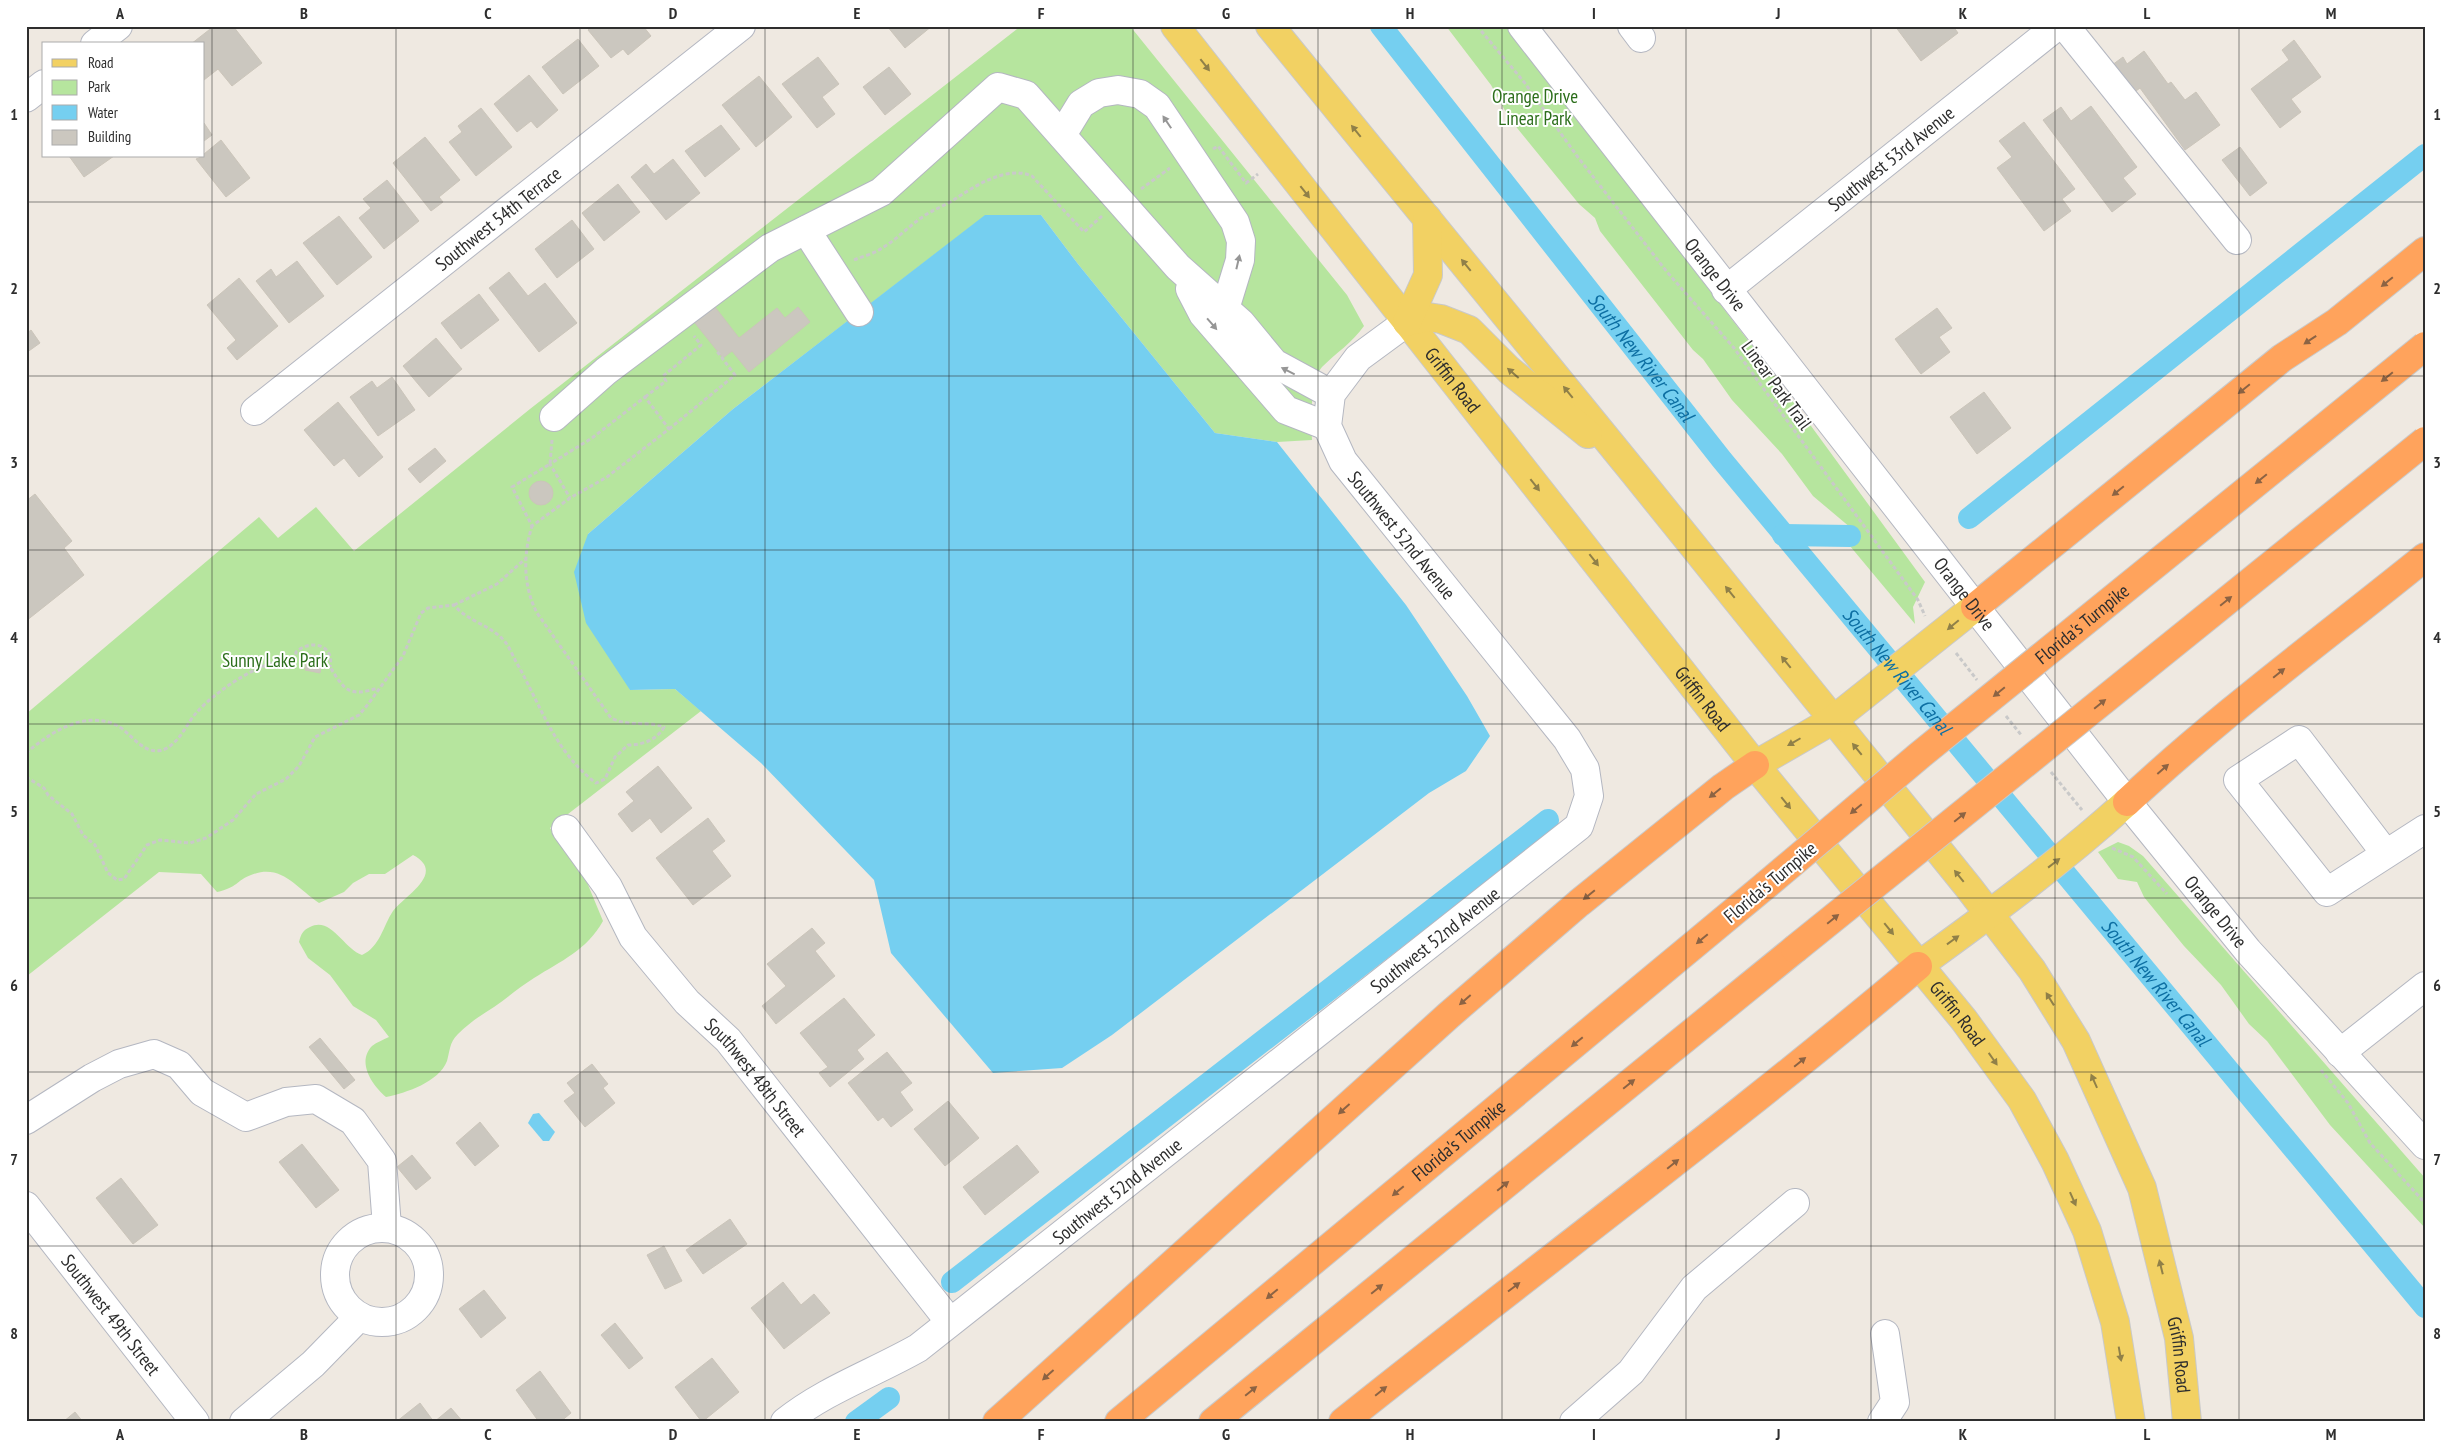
<svg xmlns="http://www.w3.org/2000/svg" width="2451" height="1448" font-family="'PT Sans Narrow',sans-serif">
<rect width="100%" height="100%" fill="#efe9e1"/>
<g fill="#b6e59e">
<path d="M1021,26H1130L1347,295L1364,326C1352,343 1336,353 1322,367C1310,381 1311,423 1312,440L1277,442L1215,433L1078,264L1041,215H986L733,409L588,534L630,690L675,689L701,711L550,828L586,880L603,921C587,950 561,961 534,978C520,987 508,997 494,1007C481,1015 469,1023 458,1034C449,1043 450,1051 447,1061C439,1082 406,1093 386,1097C373,1086 356,1063 372,1046C377,1042 383,1040 389,1037L376,1020L353,1006L330,975L308,958L299,942C301,934 303,930 310,927C331,916 344,949 362,955C380,947 383,926 393,911C404,896 447,873 413,855L385,874H369L353,883L344,892L319,903C296,888 282,863 251,875C237,880 237,888 217,892L201,874L159,872L27,976L26,714L259,517L278,538L316,507L354,551L530,409Z"/>
<polygon points="1446,26 1506,26 1757,352 1925,582 1913,607 1915,624 1850,546 1851,528 1813,496 1782,454 1732,400 1703,359 1693,350 1600,231 1595,218 1579,204 1509,118 1491,85"/>
<polygon points="2118,842 2129,846 2143,856 2425,1178 2425,1228 2330,1125 2267,1041 2249,1024 2221,985 2184,946 2144,897 2137,882 2118,879 2098,852"/>
</g>
<g fill="#75cff0">
<polygon points="985,215 1041,215 1078,264 1215,433 1277,442 1406,605 1467,696 1490,736 1466,771 1429,793 1112,1035 1062,1068 993,1073 891,953 874,880 761,763 675,689 630,690 586,623 574,572 588,534 733,409"/>
<polygon points="539,1113 555,1132 549,1141 543,1141 528,1123 533,1114"/>
</g>
<g fill="none" stroke-linecap="round" stroke-linejoin="round">
<g stroke="#75cff0" stroke-width="22">
<path id="s1" d="M1381,26L1722,460L2425,1307"/>
<polyline points="1969,518 2425,155"/>
<polyline points="1783,535 1850,536"/>
<polyline points="952,1282 1548,820"/>
<polyline points="856,1422 889,1398"/>
</g>
</g>
<g fill="#cbc7bf" stroke="#cbc5ba">
<polygon points="214,26 233,26 262,63 232,86 218,69 204,80 204,44 191,44"/>
<polygon points="592,26 643,26 651,36 628,55 623,49 611,58 588,30"/>
<polygon points="887,26 932,26 905,48"/>
<polygon points="1895,26 1953,26 1958,33 1921,61"/>
<polygon points="578,39 599,66 563,94 542,67"/>
<polygon points="2294,40 2321,77 2291,99 2301,112 2280,128 2251,89 2289,60 2282,50"/>
<polygon points="2144,51 2168,84 2171,82 2185,100 2196,92 2220,125 2185,150 2140,88 2128,97 2108,68 2123,57 2127,64"/>
<polygon points="818,57 839,84 822,97 835,114 817,128 782,84"/>
<polygon points="889,67 911,94 885,115 863,87"/>
<polygon points="529,75 558,110 537,128 531,121 517,132 494,104"/>
<polygon points="759,76 792,117 756,147 722,105"/>
<polygon points="2091,106 2137,167 2123,178 2136,194 2112,212 2043,120 2061,107 2071,121"/>
<polygon points="481,108 512,147 476,176 449,142 462,132 458,126"/>
<polygon points="2024,122 2075,189 2062,199 2071,211 2044,231 1997,168 2012,157 1999,141"/>
<polygon points="204,123 212,135 204,141"/>
<polygon points="721,125 740,149 705,177 685,151"/>
<polygon points="425,137 460,180 439,197 443,202 431,211 393,163"/>
<polygon points="221,140 250,178 226,197 196,159 204,156 204,154"/>
<polygon points="2240,147 2267,183 2250,196 2222,160"/>
<polygon points="69,156 114,156 84,177"/>
<polygon points="673,159 700,193 666,220 631,177 646,164 654,174"/>
<polygon points="387,180 419,221 384,249 359,218 371,208 363,199"/>
<polygon points="618,184 640,212 604,241 582,213"/>
<polygon points="339,216 372,257 337,285 303,243"/>
<polygon points="572,220 594,249 557,278 535,249"/>
<polygon points="297,261 324,296 289,323 256,281 271,269 276,277"/>
<polygon points="509,272 528,296 545,283 577,323 539,352 489,288"/>
<polygon points="239,278 278,326 237,360 227,348 236,340 207,305"/>
<polygon points="479,294 499,320 461,349 441,323"/>
<polygon points="715,307 739,338 777,308 785,318 798,307 810,322 749,372 732,351 723,358 695,323"/>
<polygon points="1937,308 1952,328 1939,337 1950,352 1921,374 1895,339"/>
<polygon points="31,330 40,343 26,353 26,334"/>
<polygon points="436,338 462,369 429,397 403,366"/>
<polygon points="392,377 415,410 378,436 350,397 372,381 377,388"/>
<polygon points="1984,392 2011,428 1977,454 1950,417"/>
<polygon points="338,402 383,457 359,477 344,458 334,466 304,430"/>
<polygon points="435,448 446,461 420,483 408,469"/>
<circle cx="541" cy="493" r="12"/>
<polygon points="35,494 72,541 64,548 84,575 26,621 26,501"/>
<polygon points="308,654 323,658 320,673 305,670"/>
<polygon points="658,766 692,808 661,833 650,818 632,832 618,814 634,801 626,792"/>
<polygon points="708,818 725,841 712,851 731,876 693,905 656,858"/>
<polygon points="812,928 825,943 815,951 835,976 776,1024 762,1006 786,986 767,964"/>
<polygon points="844,998 875,1035 857,1050 864,1059 830,1087 819,1073 828,1067 800,1033"/>
<polygon points="320,1038 355,1080 344,1089 309,1047"/>
<polygon points="887,1052 912,1083 900,1092 913,1110 891,1127 883,1117 878,1121 848,1083"/>
<polygon points="592,1064 608,1084 603,1088 615,1103 585,1127 564,1101 575,1093 567,1083"/>
<polygon points="948,1101 979,1138 945,1166 914,1129"/>
<polygon points="480,1122 499,1146 475,1166 456,1143"/>
<polygon points="302,1144 339,1190 316,1208 279,1162"/>
<polygon points="1017,1145 1039,1172 985,1215 963,1187"/>
<polygon points="412,1155 431,1178 416,1190 397,1167"/>
<polygon points="121,1178 158,1225 133,1244 96,1198"/>
<polygon points="730,1219 747,1244 703,1274 686,1250"/>
<polygon points="664,1246 682,1281 665,1289 647,1255"/>
<polygon points="783,1282 801,1305 814,1294 830,1313 784,1349 751,1308"/>
<polygon points="484,1290 506,1318 481,1338 459,1309"/>
<polygon points="615,1323 643,1358 629,1369 601,1335"/>
<polygon points="712,1358 739,1392 702,1422 675,1387"/>
<polygon points="540,1371 571,1413 560,1422 539,1422 516,1390"/>
<polygon points="420,1403 434,1422 451,1408 463,1422 396,1422"/>
<polygon points="75,1412 83,1422 63,1422"/>
</g>
<g fill="none" stroke-linecap="round" stroke-linejoin="round">
<defs>
<g id="minor">
<path id="s2" d="M1522,26L2127,802L2248,951L2425,1145"/>
<polyline points="1632,26 1641,38"/>
<polyline points="2065,26 2237,240"/>
<polyline points="95,44 118,26"/>
<polyline points="26,98 44,84"/>
<polyline points="1062,135 1081,104 1099,93 1118,90 1140,94 1157,106 1235,222 1241,241 1240,260 1225,309"/>
<polyline points="806,230 859,312"/>
<polyline points="1190,289 1203,314 1286,410 1327,426"/>
<path id="s3" d="M1726,290L2057,26"/>
<path id="s4" d="M255,411L741,26"/>
<polyline points="554,417 606,371 770,248 881,192 998,87 1026,95 1178,267 1241,323 1274,363 1331,394"/>
<path id="s5" d="M566,829L608,887L633,937L687,1002L728,1040L950,1322"/>
<polyline points="2386,854 2299,740 2238,780 2327,892 2425,829"/>
<polyline points="2340,1053 2425,986"/>
<polyline points="26,1120 92,1078 119,1064 154,1054 179,1065 202,1092 246,1117 286,1102 316,1099 353,1121 382,1161 387,1227"/>
<path id="s6" d="M26,1206L195,1422"/>
<circle cx="382" cy="1275" r="47"/>
<polyline points="244,1422 313,1364 359,1317"/>
<path id="s7" d="M785,1422C825,1390 874,1373 918,1348L1579,826L1589,796L1585,769L1567,739L1343,461L1327,426L1331,394L1358,358L1407,322"/>
<polyline points="1574,1422 1631,1372 1694,1288 1795,1203"/>
<polyline points="1882,1422 1895,1402 1885,1334"/>
</g>
<g id="major">
<path id="s8" d="M1175,26L1755,765L1964,1020L2022,1100L2055,1161L2087,1231L2115,1322L2131,1422"/>
<path id="s9" d="M1270,26L1632,470L1969,888L2032,970L2076,1041L2142,1188L2179,1338L2187,1422"/>
<polyline points="1407,322 1428,317 1441,319 1469,330 1509,370 1588,434"/>
<polyline points="1407,322 1428,275 1427,218"/>
<polyline points="1755,765 1833,720 1975,607"/>
<path d="M1918,966C1990,914 2061,862 2127,802"/>
</g>
<g id="highway">
<polyline points="1975,607 2282,358 2337,322 2425,251"/>
<path d="M2127,802C2221,714 2325,638 2425,557"/>
<polyline points="997,1422 1449,1015 1579,903 1723,787 1755,765"/>
<path id="s10" d="M1119,1422L1766,885"/>
<polyline points="1213,1422 1795,949"/>
<path d="M1343,1422C1534,1269 1731,1124 1918,966"/>
</g>
</defs>
<use href="#minor" stroke="#b4b7c1" stroke-width="30"/>
<use href="#major" stroke="#c9c9c9" stroke-width="30"/>
<use href="#highway" stroke="#c9c9c9" stroke-width="30"/>
<g stroke="#c9c9c9" stroke-width="3" stroke-dasharray="4 2.5" stroke-linecap="butt">
<polyline points="1477,26 1524,82 1577,156 1667,272 1734,348 1918,600 1925,616"/>
<polyline points="1213,149 1218,146 1246,183 1258,174"/>
<polyline points="1141,189 1170,168"/>
<path d="M854,260C863,256 874,254 882,248C896,240 908,227 921,218C932,210 944,206 955,199C975,186 1007,165 1032,176L1084,232L1102,216"/>
<polyline points="645,397 666,381 663,376 701,345 694,336"/>
<polyline points="669,429 735,375 716,350"/>
<polyline points="552,440 550,464 512,487 532,526 570,498 607,477 669,429 645,397 592,438 550,464 570,498"/>
<polyline points="454,605 497,584 525,559"/>
<polyline points="1956,653 1977,680"/>
<path d="M295,661L296,652C310,639 335,644 330,667"/>
<polyline points="2006,716 2022,736"/>
<path d="M26,753C50,733 83,710 116,725C131,732 144,758 165,749C180,742 187,723 197,712C216,691 260,661 289,660C302,660 317,665 330,667C345,691 349,697 378,688"/>
<polyline points="2051,772 2082,810"/>
<path d="M26,777L44,788L48,795L72,814L83,835L95,845L108,873L117,880L124,879L147,845L160,840L190,843L206,838L233,820L256,794L286,779L299,766L315,737L359,715L369,703L403,656L421,613L428,608L454,605C468,622 492,625 506,643C511,650 514,659 519,667C542,709 556,753 596,783L605,779L615,757L628,745C642,745 657,740 664,727C645,720 632,728 611,718L537,613C523,586 523,555 532,526"/>
<polyline points="2112,848 2133,857 2167,894"/>
<polyline points="2321,1070 2348,1103 2370,1143 2425,1203"/>
</g>
<use href="#minor" stroke="#fff" stroke-width="28"/>
<use href="#major" stroke="#f2d163" stroke-width="28"/>
<use href="#highway" stroke="#ffa35c" stroke-width="28"/>
<defs>
<g id="highway-bridge">
<path id="s11" d="M1766,885L1920,755L2425,346"/>
<polyline points="1795,949 2425,441"/>
</g>
</defs>
<use href="#highway-bridge" stroke="#c9c9c9" stroke-width="30" stroke-linecap="butt"/>
<use href="#highway-bridge" stroke="#ffa35c" stroke-width="28"/>
</g>
<defs><path id="oneway-solid" d="M-6-.8H1V-3.2L6.5 0L1 3.2V.8H-6Z" transform="scale(1.25)"/></defs>
<g fill="#908048">
<use href="#oneway-solid" transform="translate(1205 65) rotate(52)"/>
<use href="#oneway-solid" transform="translate(1356 131) rotate(-129)"/>
<use href="#oneway-solid" transform="translate(1305 192) rotate(52)"/>
<use href="#oneway-solid" transform="translate(1466 265) rotate(-129)"/>
<use href="#oneway-solid" transform="translate(1513 373) rotate(-139)"/>
<use href="#oneway-solid" transform="translate(1568 392) rotate(-129)"/>
<use href="#oneway-solid" transform="translate(1535 485) rotate(52)"/>
<use href="#oneway-solid" transform="translate(1594 560) rotate(52)"/>
<use href="#oneway-solid" transform="translate(1730 592) rotate(-129)"/>
<use href="#oneway-solid" transform="translate(1953 625) rotate(140)"/>
<use href="#oneway-solid" transform="translate(1786 662) rotate(-129)"/>
<use href="#oneway-solid" transform="translate(1794 742) rotate(150)"/>
<use href="#oneway-solid" transform="translate(1857 749) rotate(-129)"/>
<use href="#oneway-solid" transform="translate(1786 803) rotate(51)"/>
<use href="#oneway-solid" transform="translate(2054 863) rotate(-38)"/>
<use href="#oneway-solid" transform="translate(1959 876) rotate(-129)"/>
<use href="#oneway-solid" transform="translate(1889 929) rotate(51)"/>
<use href="#oneway-solid" transform="translate(1953 940) rotate(-36)"/>
<use href="#oneway-solid" transform="translate(2050 999) rotate(-122)"/>
<use href="#oneway-solid" transform="translate(1993 1059) rotate(55)"/>
<use href="#oneway-solid" transform="translate(2094 1081) rotate(-114)"/>
<use href="#oneway-solid" transform="translate(2073 1199) rotate(66)"/>
<use href="#oneway-solid" transform="translate(2161 1267) rotate(-104)"/>
<use href="#oneway-solid" transform="translate(2120 1354) rotate(80)"/>
</g>
<g fill="#969696">
<use href="#oneway-solid" transform="translate(1167 122) rotate(-124)"/>
<use href="#oneway-solid" transform="translate(1238 262) rotate(-77)"/>
<use href="#oneway-solid" transform="translate(1212 324) rotate(49)"/>
<use href="#oneway-solid" transform="translate(1288 371) rotate(-153)"/>
</g>
<g fill="#8c6343">
<use href="#oneway-solid" transform="translate(2387 282) rotate(141)"/>
<use href="#oneway-solid" transform="translate(2310 340) rotate(146)"/>
<use href="#oneway-solid" transform="translate(2387 377) rotate(141)"/>
<use href="#oneway-solid" transform="translate(2244 389) rotate(141)"/>
<use href="#oneway-solid" transform="translate(2261 479) rotate(141)"/>
<use href="#oneway-solid" transform="translate(2118 491) rotate(141)"/>
<use href="#oneway-solid" transform="translate(2226 601) rotate(-39)"/>
<use href="#oneway-solid" transform="translate(2279 673) rotate(-39)"/>
<use href="#oneway-solid" transform="translate(1999 692) rotate(141)"/>
<use href="#oneway-solid" transform="translate(2100 704) rotate(-39)"/>
<use href="#oneway-solid" transform="translate(2163 769) rotate(-41)"/>
<use href="#oneway-solid" transform="translate(1715 793) rotate(141)"/>
<use href="#oneway-solid" transform="translate(1856 809) rotate(140)"/>
<use href="#oneway-solid" transform="translate(1960 817) rotate(-39)"/>
<use href="#oneway-solid" transform="translate(1589 895) rotate(141)"/>
<use href="#oneway-solid" transform="translate(1833 919) rotate(-39)"/>
<use href="#oneway-solid" transform="translate(1702 939) rotate(140)"/>
<use href="#oneway-solid" transform="translate(1465 1000) rotate(139)"/>
<use href="#oneway-solid" transform="translate(1577 1042) rotate(140)"/>
<use href="#oneway-solid" transform="translate(1800 1062) rotate(-39)"/>
<use href="#oneway-solid" transform="translate(1629 1084) rotate(-39)"/>
<use href="#oneway-solid" transform="translate(1344 1109) rotate(138)"/>
<use href="#oneway-solid" transform="translate(1673 1164) rotate(-39)"/>
<use href="#oneway-solid" transform="translate(1503 1186) rotate(-39)"/>
<use href="#oneway-solid" transform="translate(1398 1191) rotate(140)"/>
<use href="#oneway-solid" transform="translate(1514 1287) rotate(-37)"/>
<use href="#oneway-solid" transform="translate(1377 1289) rotate(-39)"/>
<use href="#oneway-solid" transform="translate(1272 1294) rotate(140)"/>
<use href="#oneway-solid" transform="translate(1048 1375) rotate(138)"/>
<use href="#oneway-solid" transform="translate(1251 1391) rotate(-39)"/>
<use href="#oneway-solid" transform="translate(1381 1391) rotate(-39)"/>
</g>
<path fill="none" stroke="#2e2e2e" stroke-width="1" stroke-opacity="0.55" d="M212,26V1422M396,26V1422M580,26V1422M765,26V1422M949,26V1422M1133,26V1422M1318,26V1422M1502,26V1422M1686,26V1422M1871,26V1422M2055,26V1422M2239,26V1422M26,202H2425M26,376H2425M26,550H2425M26,724H2425M26,898H2425M26,1072H2425M26,1246H2425"/>
<g text-anchor="middle" dominant-baseline="central" stroke-width="4" stroke-linejoin="round" paint-order="stroke">
<g font-size="19" fill="#2c6e1b" stroke="#fff">
<text x="1535" y="96">Orange Drive<tspan x="1535" dy="22">Linear Park</tspan></text>
<text x="275" y="660">Sunny Lake Park</text>
</g>
<g font-size="19" fill="#2e2e2e" stroke="#fff">
<text stroke="none"><textPath href="#s3" startOffset="211">Southwest 53rd Avenue</textPath></text>
<text stroke="none"><textPath href="#s4" startOffset="310">Southwest 54th Terrace</textPath></text>
<text stroke="none"><textPath href="#s2" startOffset="315">Orange Drive</textPath></text>
<text stroke="none"><textPath href="#s8" startOffset="450">Griffin Road</textPath></text>
<text transform="translate(1777 385) rotate(54)">Linear Park Trail</text>
<text transform="translate(1402 535) rotate(51)">Southwest 52nd Avenue</text>
<text stroke="none"><textPath href="#s2" startOffset="720">Orange Drive</textPath></text>
<text stroke="none"><textPath href="#s11" startOffset="410">Florida's Turnpike</textPath></text>
<text stroke="none"><textPath href="#s8" startOffset="855">Griffin Road</textPath></text>
<text transform="translate(1770 882) rotate(-40)">Florida's Turnpike</text>
<text stroke="none"><textPath href="#s2" startOffset="1125">Orange Drive</textPath></text>
<text stroke="none"><textPath href="#s7" startOffset="811">Southwest 52nd Avenue</textPath></text>
<text stroke="none"><textPath href="#s8" startOffset="1260">Griffin Road</textPath></text>
<text stroke="none"><textPath href="#s5" startOffset="314">Southwest 48th Street</textPath></text>
<text stroke="none"><textPath href="#s10" startOffset="441">Florida's Turnpike</textPath></text>
<text stroke="none"><textPath href="#s7" startOffset="406">Southwest 52nd Avenue</textPath></text>
<text stroke="none"><textPath href="#s6" startOffset="138">Southwest 49th Street</textPath></text>
<text stroke="none"><textPath href="#s9" startOffset="1629">Griffin Road</textPath></text>
</g>
<g font-size="20" font-style="italic" fill="#0d6fa3" stroke="#fff">
<text stroke="none"><textPath href="#s1" startOffset="421">South New River Canal</textPath></text>
<text stroke="none"><textPath href="#s1" startOffset="826">South New River Canal</textPath></text>
<text stroke="none"><textPath href="#s1" startOffset="1231">South New River Canal</textPath></text>
</g>
</g>
<rect width="2451" height="1448" fill="none" stroke="#ffffff" stroke-width="55"/>
<rect x="42" y="42" width="162" height="115" fill="#ffffff" stroke="#ababab"/>
<rect x="52" y="59" width="25" height="8" fill="#f2d163" stroke="#ababab"/>
<text x="88" y="68" font-size="15" fill="#2e2e2e">Road</text>
<rect x="52" y="80" width="25" height="15" fill="#b6e59e" stroke="#ababab"/>
<text x="88" y="92" font-size="15" fill="#2e2e2e">Park</text>
<rect x="52" y="105" width="25" height="15" fill="#75cff0" stroke="#ababab"/>
<text x="88" y="118" font-size="15" fill="#2e2e2e">Water</text>
<rect x="52" y="130" width="25" height="15" fill="#cbc7bf" stroke="#ababab"/>
<text x="88" y="142" font-size="15" fill="#2e2e2e">Building</text>
<rect x="28" y="28" width="2396" height="1392" fill="none" stroke="#2e2e2e" stroke-width="2"/>
<g font-size="16" text-anchor="middle" font-weight="bold" fill="#2e2e2e">
<text x="120" y="19">A</text>
<text x="304" y="19">B</text>
<text x="488" y="19">C</text>
<text x="673" y="19">D</text>
<text x="857" y="19">E</text>
<text x="1041" y="19">F</text>
<text x="1226" y="19">G</text>
<text x="1410" y="19">H</text>
<text x="1594" y="19">I</text>
<text x="1778" y="19">J</text>
<text x="1963" y="19">K</text>
<text x="2147" y="19">L</text>
<text x="2331" y="19">M</text>
<text x="14" y="120">1</text>
<text x="2437" y="120">1</text>
<text x="14" y="294">2</text>
<text x="2437" y="294">2</text>
<text x="14" y="468">3</text>
<text x="2437" y="468">3</text>
<text x="14" y="643">4</text>
<text x="2437" y="643">4</text>
<text x="14" y="817">5</text>
<text x="2437" y="817">5</text>
<text x="14" y="991">6</text>
<text x="2437" y="991">6</text>
<text x="14" y="1165">7</text>
<text x="2437" y="1165">7</text>
<text x="14" y="1339">8</text>
<text x="2437" y="1339">8</text>
<text x="120" y="1440">A</text>
<text x="304" y="1440">B</text>
<text x="488" y="1440">C</text>
<text x="673" y="1440">D</text>
<text x="857" y="1440">E</text>
<text x="1041" y="1440">F</text>
<text x="1226" y="1440">G</text>
<text x="1410" y="1440">H</text>
<text x="1594" y="1440">I</text>
<text x="1778" y="1440">J</text>
<text x="1963" y="1440">K</text>
<text x="2147" y="1440">L</text>
<text x="2331" y="1440">M</text>
</g>
</svg>
